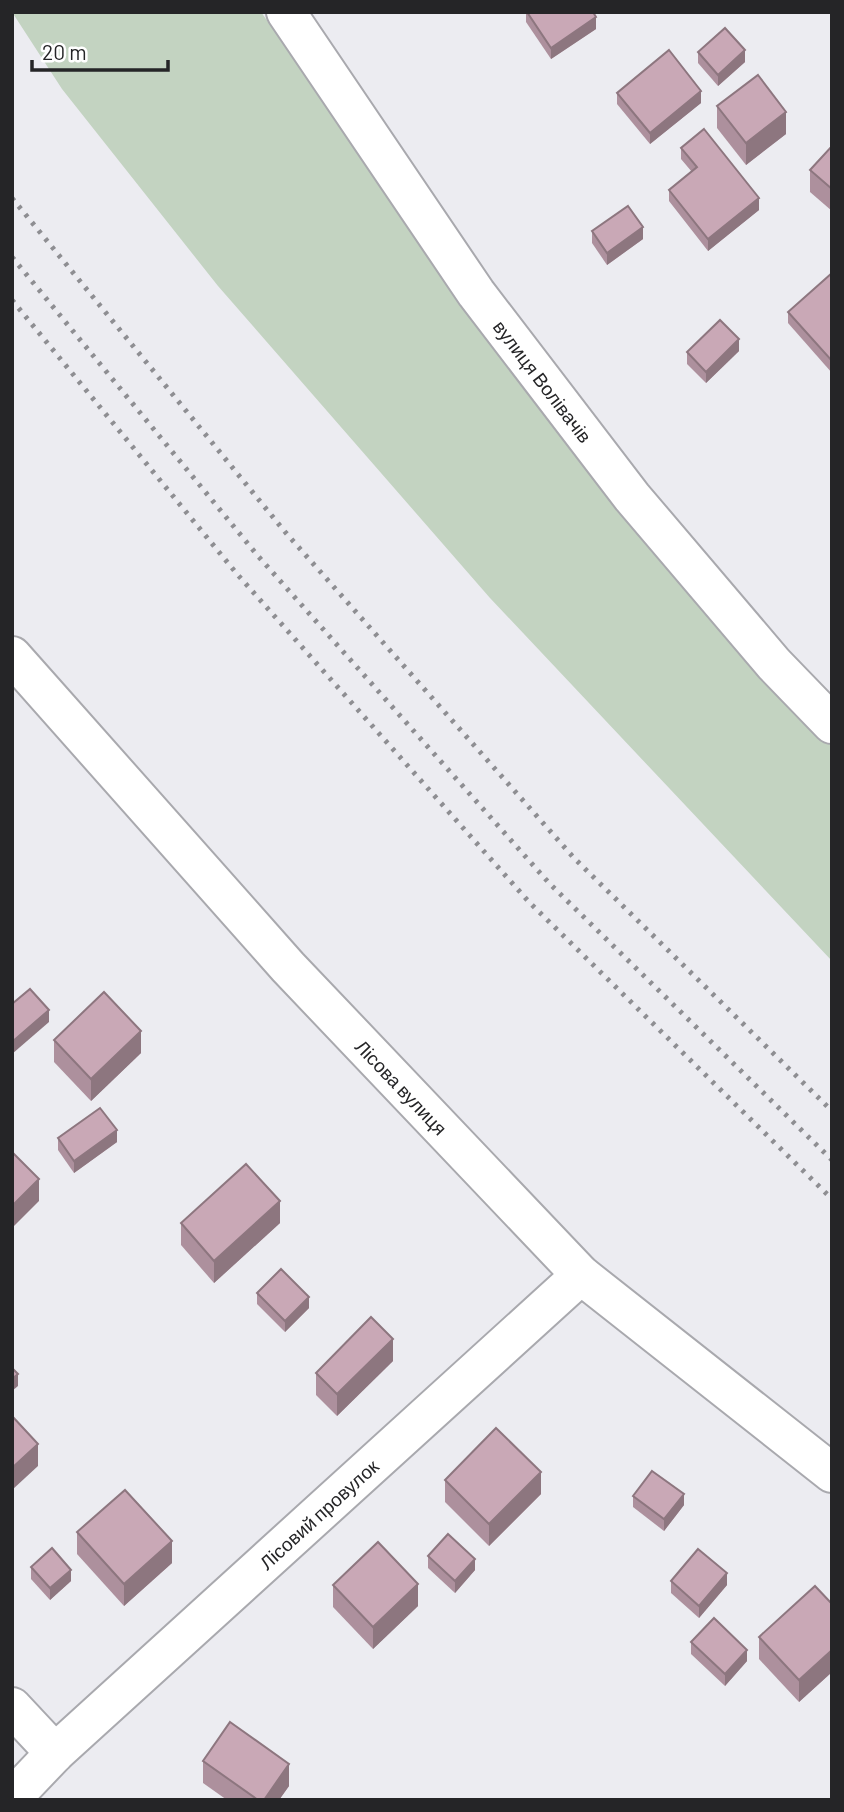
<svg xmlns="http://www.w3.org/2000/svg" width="844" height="1812" font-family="Barlow,sans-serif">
<rect width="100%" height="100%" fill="#ececf1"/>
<polygon fill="#c3d3c1" points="12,12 261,12 469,305 832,739 832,961 490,598 218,286 62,89"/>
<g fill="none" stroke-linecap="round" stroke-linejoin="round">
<defs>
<g id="street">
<polyline points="12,1707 55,1753"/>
<path id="s1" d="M12,1798L55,1753L581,1275"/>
</g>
<g id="secondary">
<path id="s2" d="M286,12L476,293L632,497L774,664L832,724"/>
<path id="s3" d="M12,656L288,967L581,1275L832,1473"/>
</g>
</defs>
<use href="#street" stroke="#a9a9ae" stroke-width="42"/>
<use href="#secondary" stroke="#a9a9ae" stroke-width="42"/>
<use href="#street" stroke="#fff" stroke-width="38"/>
<use href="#secondary" stroke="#fff" stroke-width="38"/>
<g stroke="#8e8e92" stroke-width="5" stroke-dasharray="3.5 7" stroke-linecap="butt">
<polyline points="12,198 286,533 574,858 832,1111"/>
<polyline points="12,257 258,556 549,883 832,1160"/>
<polyline points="12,300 237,574 529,902 832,1199"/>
</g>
</g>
<g fill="#ad909d">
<polygon points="526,12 593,12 596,29 551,59 526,22"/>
<polygon points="698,52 745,62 718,86 698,63"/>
<polygon points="617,93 701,103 650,144 617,104"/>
<polygon points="717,106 786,134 746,165 717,128"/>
<polygon points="832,146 832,211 810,192 810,170"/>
<polygon points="681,148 759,210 708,251 669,201 669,190 692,172 681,159"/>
<polygon points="592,231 643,239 607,265 592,243"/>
<polygon points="832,273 832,373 788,323 788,312"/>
<polygon points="739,351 706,383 687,364 687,352"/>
<polygon points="54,1040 141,1053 91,1101 54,1062"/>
<polygon points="58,1138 117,1142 74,1173 58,1150"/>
<polygon points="181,1223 280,1223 214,1283 181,1245"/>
<polygon points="257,1293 309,1308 285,1332 257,1304"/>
<polygon points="393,1361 337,1416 316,1395 316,1373"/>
<polygon points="445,1480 541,1494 489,1546 445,1502"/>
<polygon points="633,1496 684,1505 664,1531 633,1507"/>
<polygon points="77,1532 172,1563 124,1606 77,1554"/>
<polygon points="428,1556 475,1570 455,1593 428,1568"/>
<polygon points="31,1567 71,1581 50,1600 31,1579"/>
<polygon points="671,1581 727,1585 699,1618 671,1593"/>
<polygon points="333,1585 418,1606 373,1649 333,1607"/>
<polygon points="832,1604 832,1672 799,1702 759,1659 759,1637"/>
<polygon points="691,1642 747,1661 725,1686 691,1654"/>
<polygon points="203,1761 289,1786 279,1800 227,1800 203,1783"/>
</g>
<g fill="#8d767f">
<polygon points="596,17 596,29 551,59 551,48"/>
<polygon points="745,50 745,62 718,86 718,75"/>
<polygon points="701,91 701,103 650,144 650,133"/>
<polygon points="786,112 786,134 746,165 746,143"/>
<polygon points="759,198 759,210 708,251 708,239"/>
<polygon points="643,227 643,239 607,265 607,253"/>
<polygon points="739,339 739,351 706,383 706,372"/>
<polygon points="49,1010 49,1022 12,1054 12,1042"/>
<polygon points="141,1031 141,1053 91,1101 91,1079"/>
<polygon points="117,1130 117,1142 74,1173 74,1161"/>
<polygon points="39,1179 39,1201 12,1228 12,1206"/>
<polygon points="280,1201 280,1223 214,1283 214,1261"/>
<polygon points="309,1297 309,1308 285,1332 285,1321"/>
<polygon points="393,1339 393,1361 337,1416 337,1394"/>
<polygon points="18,1374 18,1386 12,1391 12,1379"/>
<polygon points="38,1444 38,1466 12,1490 12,1468"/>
<polygon points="541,1472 541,1494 489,1546 489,1524"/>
<polygon points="684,1494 684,1505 664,1531 664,1519"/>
<polygon points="172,1541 172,1563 124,1606 124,1584"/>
<polygon points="475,1559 475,1570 455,1593 455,1581"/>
<polygon points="71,1570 71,1581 50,1600 50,1588"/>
<polygon points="727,1573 727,1585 699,1618 699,1606"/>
<polygon points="418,1584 418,1606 373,1649 373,1627"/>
<polygon points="747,1650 747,1661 725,1686 725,1674"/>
<polygon points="832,1650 832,1672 799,1702 799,1680"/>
<polygon points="289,1764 289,1786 279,1800 264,1800"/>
</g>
<g fill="#c9a8b6" stroke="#8d767f" stroke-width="2">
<polygon points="527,12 593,12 596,17 551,48"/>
<polygon points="725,28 745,50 718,75 698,52"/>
<polygon points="669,50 701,91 650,133 617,93"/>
<polygon points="758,75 786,112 746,143 717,106"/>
<polygon points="704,129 759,198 708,239 669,190 697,167 681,148"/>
<polygon points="832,146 832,189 810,170"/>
<polygon points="628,206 643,227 607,253 592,231"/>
<polygon points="832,273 832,361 788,312"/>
<polygon points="720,320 739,339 706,372 687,352"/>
<polygon points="30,989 49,1010 12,1042 12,1004"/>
<polygon points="104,992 141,1031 91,1079 54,1040"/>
<polygon points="100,1108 117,1130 74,1161 58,1138"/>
<polygon points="12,1152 39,1179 12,1206"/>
<polygon points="246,1164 280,1201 214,1261 181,1223"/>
<polygon points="281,1269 309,1297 285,1321 257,1293"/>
<polygon points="371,1317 393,1339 337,1394 316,1373"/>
<polygon points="12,1368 18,1374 12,1379"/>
<polygon points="12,1416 38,1444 12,1468"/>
<polygon points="496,1428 541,1472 489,1524 445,1480"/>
<polygon points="652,1471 684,1494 664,1519 633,1496"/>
<polygon points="125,1490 172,1541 124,1584 77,1532"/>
<polygon points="448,1534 475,1559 455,1581 428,1556"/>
<polygon points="378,1542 418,1584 373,1627 333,1585"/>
<polygon points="52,1548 71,1570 50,1588 31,1567"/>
<polygon points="698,1549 727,1573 699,1606 671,1581"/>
<polygon points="815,1586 832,1604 832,1650 799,1680 759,1637"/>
<polygon points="714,1618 747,1650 725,1674 691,1642"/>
<polygon points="230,1722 289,1764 264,1800 258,1800 203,1761"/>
</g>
<g text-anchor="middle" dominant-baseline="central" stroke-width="5" stroke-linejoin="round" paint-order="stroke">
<g font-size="19" fill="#252527" stroke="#fff">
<text stroke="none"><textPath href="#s2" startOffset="450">вулиця Волівачів</textPath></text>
<text stroke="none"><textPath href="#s3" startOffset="581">Лісова вулиця</textPath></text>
<text stroke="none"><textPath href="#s1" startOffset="418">Лісовий провулок</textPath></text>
</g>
</g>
<rect width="844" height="1812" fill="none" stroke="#252527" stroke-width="28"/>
<path d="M32 60v10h136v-10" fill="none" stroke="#252527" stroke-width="3.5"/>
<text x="42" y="60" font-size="21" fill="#252527" stroke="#ffffff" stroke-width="5" paint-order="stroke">20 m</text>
</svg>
